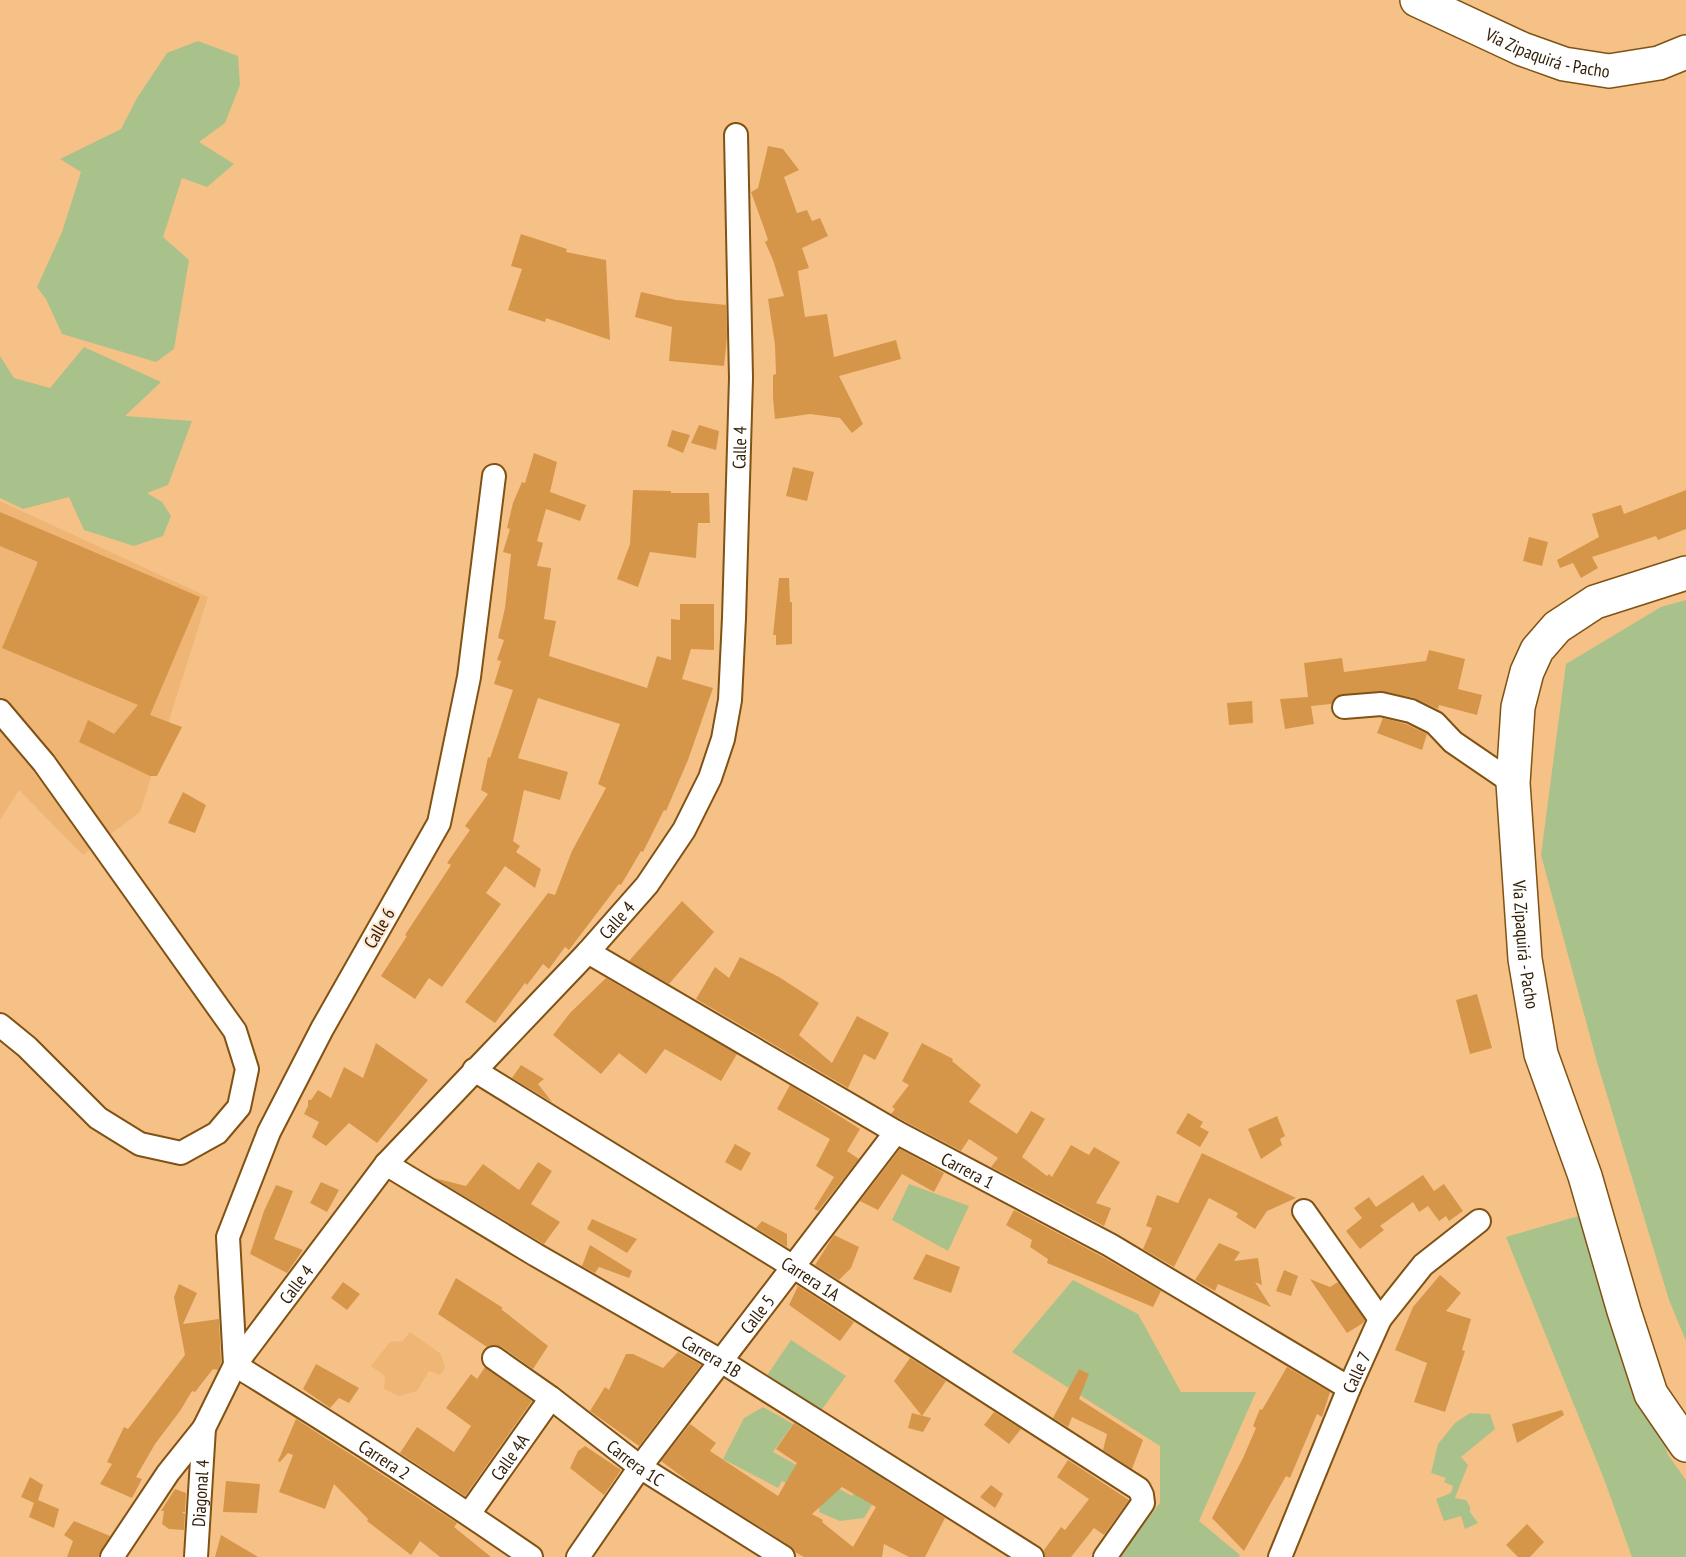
<svg xmlns="http://www.w3.org/2000/svg" width="1686" height="1557" font-family="'PT Sans Narrow',sans-serif">
<rect width="100%" height="100%" fill="#f6c187"/>
<g fill="#efb575">
<polygon points="0,501 208,597 140,812 83,855 19,790 0,820"/>
<polygon points="410,1332 441,1354 445,1368 440,1375 429,1371 417,1391 399,1396 384,1389 385,1376 371,1366 390,1342 403,1341"/>
</g>
<g fill="#a9c28c">
<polygon points="198,41 238,56 240,85 225,123 199,142 234,164 207,187 182,178 163,237 189,260 174,349 156,362 62,334 46,299 37,287 62,232 81,172 60,159 121,129 137,98 167,53"/>
<polygon points="84,347 161,382 125,416 192,421 168,485 147,493 162,502 171,516 163,536 134,546 84,530 69,497 23,509 0,498 0,356 14,378 50,388"/>
<polygon points="1686,600 1686,1341 1669,1300 1597,1062 1541,855 1566,664 1661,607"/>
<polygon points="909,1184 969,1206 948,1251 892,1220"/>
<polygon points="1589,1213 1668,1455 1686,1480 1686,1557 1632,1557 1604,1479 1506,1237"/>
<polygon points="1073,1280 1138,1314 1181,1392 1256,1392 1199,1521 1240,1555 1239,1557 1119,1557 1160,1503 1160,1446 1012,1352"/>
<polygon points="791,1340 846,1376 818,1415 766,1377"/>
<polygon points="763,1407 793,1424 773,1452 852,1496 870,1466 888,1478 864,1518 840,1521 819,1512 820,1502 782,1481 778,1488 723,1459 744,1418"/>
<polygon points="1470,1413 1490,1414 1495,1429 1461,1457 1468,1465 1455,1498 1466,1500 1470,1507 1470,1512 1478,1523 1465,1529 1461,1516 1444,1521 1436,1499 1451,1493 1453,1486 1444,1482 1446,1478 1431,1473 1438,1444 1455,1423"/>
</g>
<g fill="#d6964a" fill-rule="evenodd">
<polygon points="768,146 783,149 799,170 784,177 797,213 807,210 812,221 820,218 828,236 802,248 809,268 798,271 805,317 827,314 834,357 896,340 901,359 839,376 863,424 852,433 840,418 810,414 775,419 773,398 773,375 776,374 775,345 768,299 784,296 773,260 765,242 768,240 764,228 751,192 758,188"/>
<polygon points="521,234 567,249 566,252 606,260 610,340 546,318 545,322 508,310 522,269 511,266"/>
<polygon points="641,292 676,300 726,305 727,337 724,366 669,361 672,327 635,317"/>
<polygon points="699,425 719,431 716,450 691,443"/>
<polygon points="672,430 690,435 683,453 667,446"/>
<polygon points="534,453 557,462 550,492 586,505 580,521 546,509 537,541 543,543 537,566 551,568 544,619 556,621 549,656 647,688 657,656 671,660 671,619 680,620 680,604 714,604 714,650 691,649 682,679 713,688 688,760 666,811 664,810 643,852 641,851 621,885 619,884 569,950 565,947 549,969 543,964 527,985 525,983 495,1023 465,1002 548,893 555,895 572,851 606,788 598,784 620,724 538,698 518,758 568,772 560,800 524,790 513,841 520,846 516,852 541,869 535,888 505,866 486,893 501,904 442,987 429,978 415,999 381,976 407,936 405,935 451,865 447,863 470,830 465,826 488,794 481,790 488,757 490,758 513,690 494,684 501,661 497,660 504,640 498,638 505,608 511,554 503,552 510,529 507,528 513,503 522,482 525,483"/>
<polygon points="793,467 814,472 807,501 786,496"/>
<polygon points="633,490 671,491 671,493 709,493 710,523 698,523 696,558 650,552 638,587 617,579 630,544"/>
<polygon points="1686,490 1686,529 1658,540 1656,536 1592,557 1598,568 1581,578 1573,563 1560,568 1557,560 1599,537 1592,514 1621,505 1624,514"/>
<polygon points="0,512 200,597 150,715 182,727 157,776 150,776 79,742 88,720 114,734 138,705 2,648 38,562 0,546"/>
<polygon points="1529,537 1548,542 1542,566 1523,561"/>
<polygon points="779,578 789,578 790,602 792,602 792,644 776,645 776,635 773,635"/>
<polygon points="1429,650 1465,659 1458,689 1482,695 1477,715 1439,705 1438,709 1414,698 1380,691 1337,696 1331,704 1311,706 1314,724 1285,729 1280,699 1308,697 1304,663 1342,658 1344,672 1426,661"/>
<polygon points="1252,701 1253,723 1229,725 1227,703"/>
<polygon points="1383,718 1406,724 1427,734 1422,750 1377,733"/>
<polygon points="183,792 206,805 195,833 168,823"/>
<polygon points="682,901 714,932 669,984 629,961"/>
<polygon points="740,957 779,977 819,1003 799,1035 832,1063 857,1016 889,1033 875,1060 864,1054 848,1088 696,999 715,967 729,978"/>
<polygon points="606,978 737,1054 721,1081 665,1049 646,1074 619,1053 601,1074 553,1035 570,1013"/>
<polygon points="1477,994 1492,1048 1470,1054 1456,1000"/>
<polygon points="376,1043 428,1080 377,1143 349,1123 326,1146 312,1137 319,1122 304,1114 308,1106 308,1100 311,1100 318,1090 331,1098 344,1067 363,1078"/>
<polygon points="922,1043 953,1059 952,1061 981,1085 969,1102 1017,1134 1031,1111 1045,1119 1022,1157 1047,1176 1049,1174 1052,1177 1071,1145 1089,1155 1094,1147 1120,1162 1096,1203 1111,1208 1104,1226 991,1167 998,1158 969,1139 961,1151 891,1114 895,1109 892,1107 909,1085 902,1081"/>
<polygon points="521,1065 544,1079 538,1084 552,1102 512,1078"/>
<polygon points="790,1085 860,1129 847,1151 859,1159 818,1211 814,1209 834,1177 816,1166 830,1139 777,1109"/>
<polygon points="1188,1113 1203,1122 1200,1127 1209,1132 1200,1147 1176,1133"/>
<polygon points="1277,1116 1285,1136 1280,1139 1282,1145 1261,1159 1248,1129"/>
<polygon points="735,1144 751,1153 741,1171 725,1162"/>
<polygon points="900,1149 944,1173 934,1192 902,1174 878,1210 860,1201"/>
<polygon points="1202,1153 1296,1198 1267,1211 1255,1229 1236,1217 1238,1213 1209,1198 1174,1267 1143,1249 1152,1228 1146,1226 1157,1195 1178,1203"/>
<polygon points="538,1162 552,1171 531,1204 560,1222 544,1244 434,1178 466,1186 483,1164 519,1190"/>
<polygon points="1423,1175 1434,1191 1444,1184 1463,1211 1449,1221 1446,1216 1439,1221 1428,1206 1419,1212 1413,1202 1380,1226 1384,1230 1360,1249 1346,1231 1362,1218 1354,1208 1369,1197 1376,1207"/>
<polygon points="321,1182 339,1190 327,1212 310,1203"/>
<polygon points="276,1185 293,1191 274,1239 303,1250 287,1273 250,1254 264,1211"/>
<polygon points="1014,1210 1103,1257 1161,1291 1153,1307 1047,1263 1048,1259 1030,1247 1032,1240 1006,1225"/>
<polygon points="592,1219 637,1239 627,1253 587,1229"/>
<polygon points="762,1221 787,1234 787,1247 756,1228"/>
<polygon points="834,1235 859,1247 851,1268 839,1280 815,1265"/>
<polygon points="1219,1243 1240,1252 1234,1261 1258,1258 1262,1285 1255,1282 1271,1307 1218,1284 1215,1291 1195,1280"/>
<polygon points="590,1245 632,1271 629,1278 599,1267 595,1273 582,1266"/>
<polygon points="926,1254 960,1267 951,1293 913,1279"/>
<polygon points="1284,1270 1298,1276 1291,1296 1276,1291"/>
<polygon points="1440,1275 1461,1293 1446,1311 1471,1319 1462,1350 1465,1351 1445,1412 1414,1402 1427,1363 1395,1350 1413,1307"/>
<polygon points="456,1278 503,1308 501,1309 548,1346 533,1369 502,1347 495,1345 487,1347 438,1314"/>
<polygon points="1310,1279 1330,1287 1338,1282 1365,1320 1363,1323 1347,1333"/>
<polygon points="343,1282 360,1294 347,1310 331,1298"/>
<polygon points="179,1284 197,1293 183,1324 219,1319 221,1362 218,1370 213,1369 195,1392 192,1391 180,1411 155,1444 136,1477 142,1479 132,1498 100,1484 112,1464 107,1462 124,1427 128,1429 185,1355 174,1297"/>
<polygon points="798,1286 854,1322 840,1341 789,1305"/>
<polygon points="678,1352 701,1365 639,1446 590,1411 605,1387 609,1390 626,1354 633,1354 663,1368"/>
<polygon points="910,1358 946,1381 922,1416 894,1381"/>
<polygon points="316,1364 359,1388 349,1403 339,1398 330,1408 303,1389"/>
<polygon points="485,1367 532,1401 465,1496 400,1453 417,1427 454,1452 471,1426 446,1408 471,1374 477,1379"/>
<polygon points="1287,1367 1330,1392 1322,1417 1317,1414 1290,1478 1286,1476 1244,1551 1212,1518 1243,1458 1256,1428 1253,1426 1260,1409 1262,1410"/>
<polygon points="1079,1369 1089,1374 1079,1399 1143,1440 1132,1469 1103,1450 1107,1434 1072,1417 1068,1427 1053,1418"/>
<polygon points="1562,1410 1564,1415 1517,1443 1512,1424"/>
<polygon points="994,1412 1021,1429 1009,1444 984,1425"/>
<polygon points="912,1413 931,1418 923,1432 908,1428"/>
<polygon points="296,1419 457,1523 454,1527 491,1557 440,1557 420,1541 411,1555 367,1521 368,1519 334,1484 325,1509 279,1492 293,1455 288,1453 280,1462 278,1461"/>
<path d="M794,1423L945,1518L925,1557H909L884,1544L882,1557H804L795,1552L790,1546L692,1484L661,1461L690,1424L716,1443L710,1451L778,1496L797,1463L776,1449ZM842,1487L876,1507L853,1547L822,1522L823,1520L812,1514Z"/>
<polygon points="585,1446 621,1470 604,1495 570,1468 578,1451"/>
<polygon points="1068,1460 1129,1500 1104,1535 1094,1528 1071,1557 1045,1557 1044,1550 1061,1527 1065,1530 1089,1499 1057,1477"/>
<polygon points="30,1477 43,1485 38,1500 59,1509 54,1528 29,1517 34,1503 21,1497"/>
<polygon points="226,1481 260,1484 257,1513 223,1512"/>
<polygon points="991,1485 1003,1494 995,1508 980,1497"/>
<polygon points="175,1489 186,1493 185,1512 182,1512 185,1514 184,1530 169,1529 162,1524 164,1511 161,1511"/>
<polygon points="74,1521 110,1536 98,1557 67,1557 73,1541 64,1535"/>
<polygon points="1527,1524 1544,1542 1530,1557 1518,1557 1506,1545"/>
<polygon points="221,1535 258,1557 215,1557"/>
</g>
<g fill="none" stroke-linecap="round" stroke-linejoin="round">
<defs>
<g id="minor">
<path id="s1" d="M494,476L469,677L439,823L322,1029L269,1132L228,1237L235,1365C335,1426 434,1490 531,1557"/>
<polyline points="1344,707 1381,704 1411,711 1435,723 1453,742 1513,783"/>
<polyline points="0,711 44,763 235,1031 247,1069 239,1107 217,1133 181,1153 140,1144 98,1118 27,1047 0,1025"/>
<path id="s2" d="M588,952L896,1132L1110,1245L1349,1388"/>
<path id="s3" d="M474,1070L792,1266L1139,1489L1142,1495L1143,1503L1105,1557"/>
<path id="s4" d="M386,1164L536,1255L721,1361L1032,1557"/>
<polyline points="1304,1211 1380,1319"/>
<path id="s5" d="M494,1358L551,1398L640,1467L783,1557"/>
<path id="s6" d="M469,1514L551,1398"/>
<path id="s7" d="M112,1557L168,1473L204,1428L235,1365L386,1164L588,952L647,885L684,830L710,778L723,739L730,700L734,618L741,378L736,135"/>
<path id="s8" d="M196,1557L204,1428"/>
<path id="s9" d="M578,1557L640,1467L896,1132"/>
<path id="s10" d="M1280,1557L1349,1388L1380,1319L1423,1265L1479,1221"/>
</g>
<g id="secondary">
<path id="s11" d="M1417,0L1522,49L1564,64L1609,71L1659,63L1686,52"/>
<path id="s12" d="M1686,573L1595,602L1557,627L1537,650L1527,672L1518,707L1513,783L1525,959L1541,1054L1585,1176L1624,1311L1651,1394L1686,1445"/>
</g>
</defs>
<use href="#minor" stroke="#805214" stroke-width="26"/>
<use href="#secondary" stroke="#805214" stroke-width="36"/>
<use href="#minor" stroke="#fff" stroke-width="22"/>
<use href="#secondary" stroke="#fff" stroke-width="33"/>
</g>
<g text-anchor="middle" dominant-baseline="central" stroke-width="4.5" stroke-linejoin="round" paint-order="stroke">
<g font-size="18" fill="#311d05" stroke="#ffe9d2">
<text stroke="none"><textPath href="#s11" startOffset="142">Vía Zipaquirá - Pacho</textPath></text>
<text stroke="none"><textPath href="#s7" startOffset="1320">Calle 4</textPath></text>
<text stroke="none"><textPath href="#s7" startOffset="816">Calle 4</textPath></text>
<text transform="translate(379 928) rotate(-60)">Calle 6</text>
<text stroke="none"><textPath href="#s12" startOffset="470">Vía Zipaquirá - Pacho</textPath></text>
<text stroke="none"><textPath href="#s2" startOffset="438">Carrera 1</textPath></text>
<text stroke="none"><textPath href="#s3" startOffset="396">Carrera 1A</textPath></text>
<text stroke="none"><textPath href="#s7" startOffset="330">Calle 4</textPath></text>
<text stroke="none"><textPath href="#s9" startOffset="302">Calle 5</textPath></text>
<text stroke="none"><textPath href="#s4" startOffset="378">Carrera 1B</textPath></text>
<text stroke="none"><textPath href="#s10" startOffset="200">Calle 7</textPath></text>
<text stroke="none"><textPath href="#s6" startOffset="70">Calle 4A</textPath></text>
<text stroke="none"><textPath href="#s1" startOffset="1122">Carrera 2</textPath></text>
<text stroke="none"><textPath href="#s5" startOffset="176">Carrera 1C</textPath></text>
<text stroke="none"><textPath href="#s8" startOffset="64">Diagonal 4</textPath></text>
</g>
</g>
</svg>
